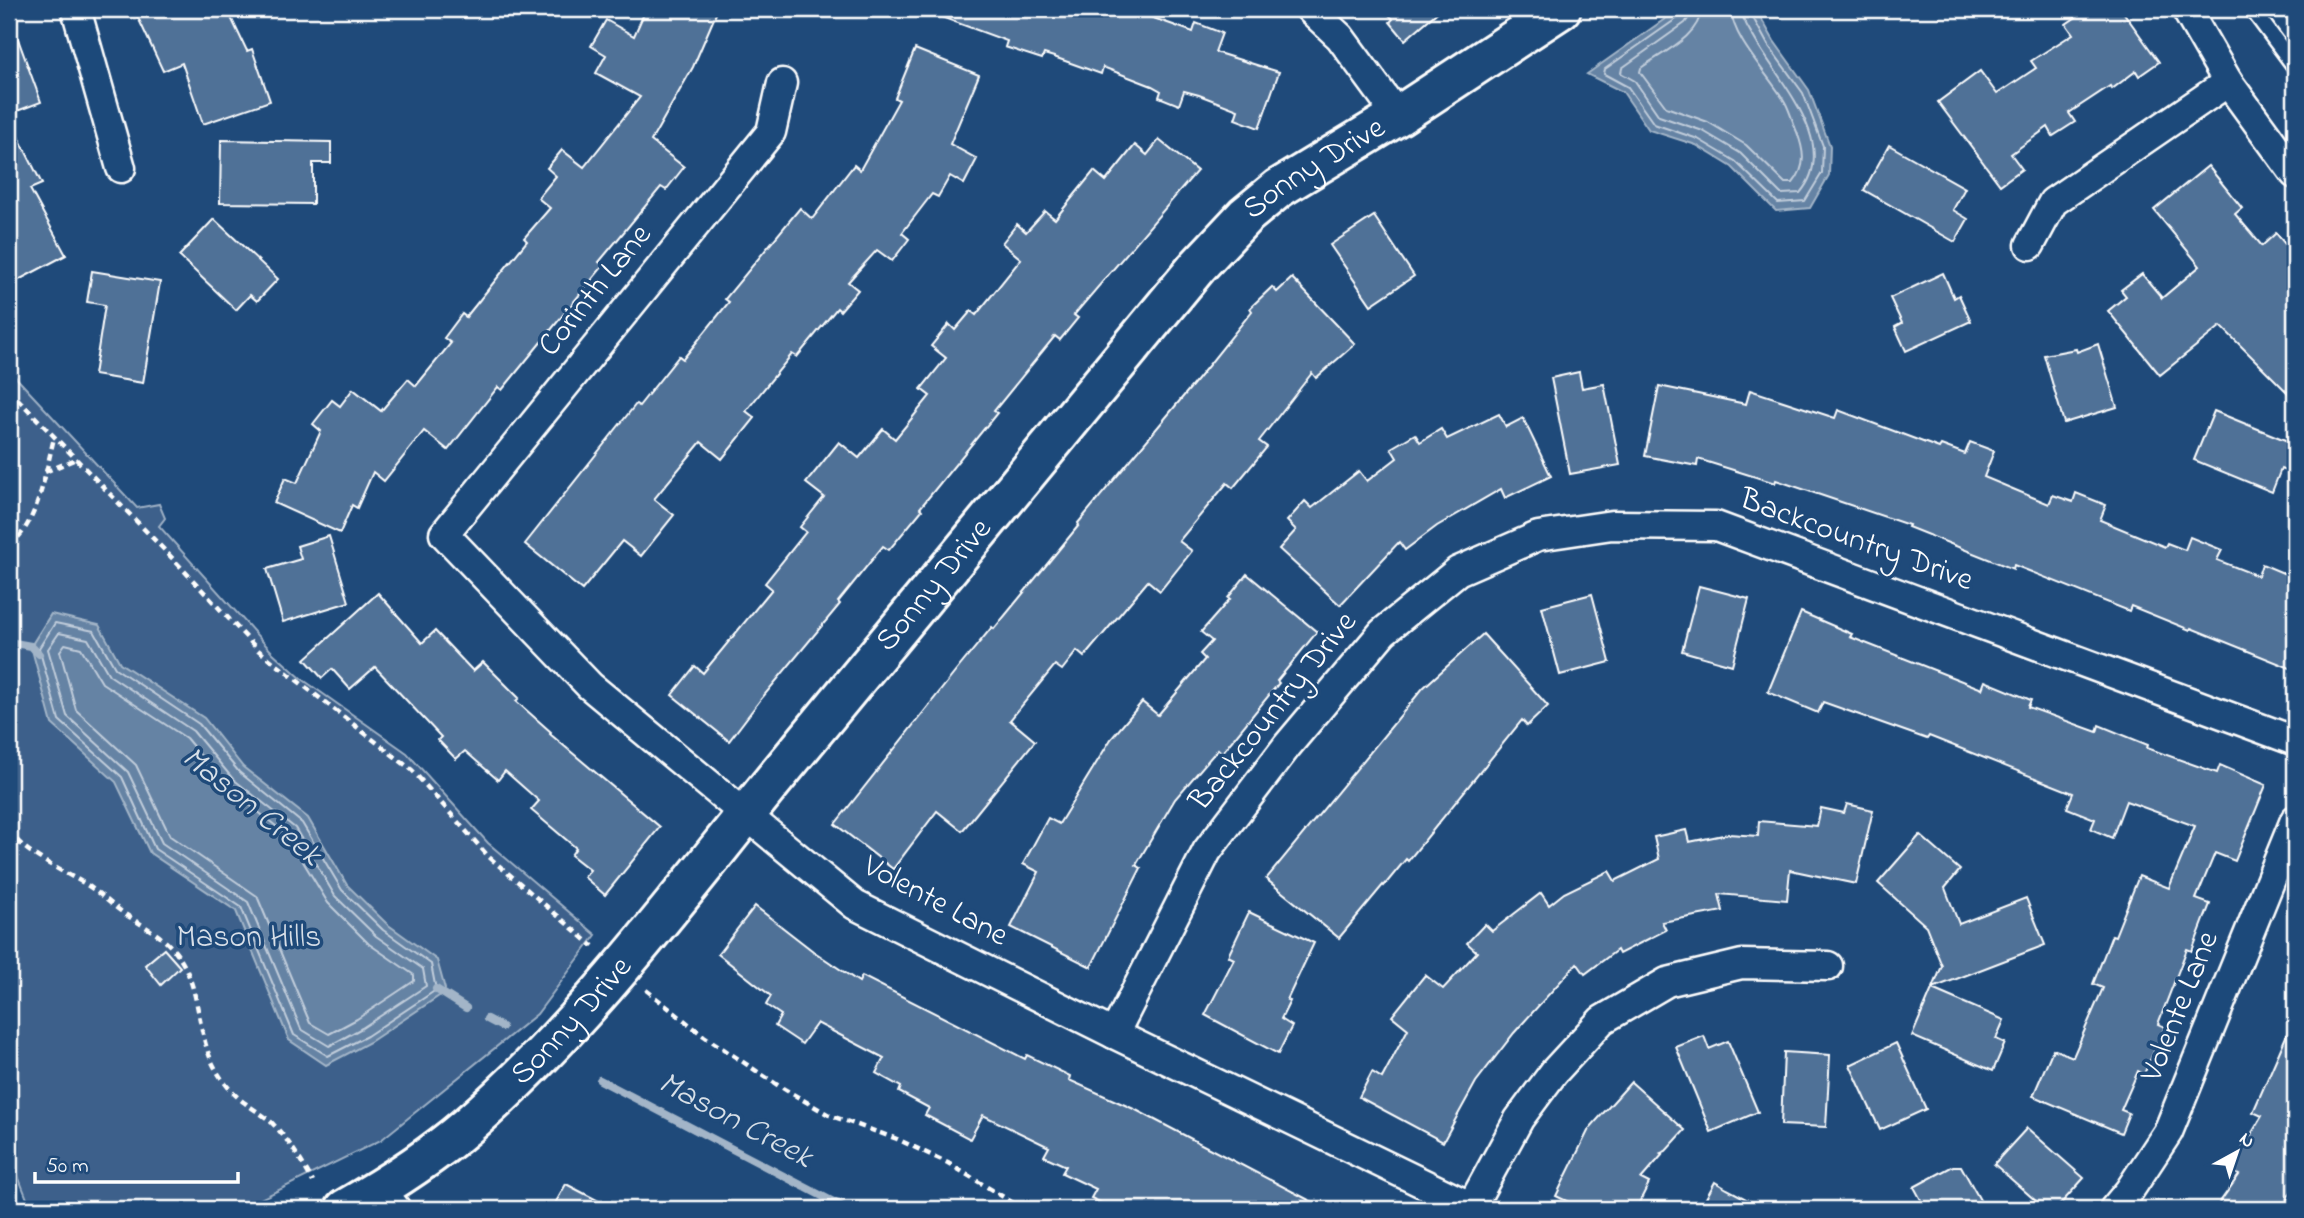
<svg xmlns="http://www.w3.org/2000/svg" width="2304" height="1218" font-family="'Indie Flower',sans-serif">
<rect width="100%" height="100%" fill="#1f4a7a"/>
<filter id="ink" filterUnits="userSpaceOnUse"><feTurbulence type="fractalNoise" baseFrequency=".0143" numOctaves="2"/><feDisplacementMap in="SourceGraphic" scale="14" xChannelSelector="R" yChannelSelector="G"/><feConvolveMatrix kernelMatrix="1 2 1 2 8 2 1 2 1" color-interpolation-filters="sRGB"/></filter>
<g filter="url(#ink)">
<polygon fill="#3c618b" stroke="#9eb0c5" stroke-width="2" points="9,370 137,508 159,504 165,518 159,526 272,652 302,679 407,753 488,843 596,935 537,1014 381,1140 240,1209 31,1209 9,1153"/>
<g fill="#6583a4" stroke="#a3b5c8" stroke-width="2">
<polygon points="1679,9 1756,9 1774,41 1809,90 1830,146 1829,175 1810,208 1776,211 1732,167 1696,145 1649,130 1623,92 1587,74"/>
<polygon points="51,614 99,625 120,663 204,718 243,767 308,818 347,885 387,924 437,960 445,989 442,994 370,1042 326,1065 289,1040 236,911 150,853 116,782 52,724 31,646"/>
</g>
<g fill="none" stroke-linecap="round" stroke-linejoin="round">
<g stroke="#c1cddb" stroke-width="2">
<polyline points="1682,9 1679,17 1605,69 1604,74 1628,87 1654,124 1698,139 1735,161 1778,203 1805,201 1822,173 1823,146 1803,93 1768,45 1751,14 1750,9"/>
<path d="M1691,9L1690,16L1685,23L1622,68L1621,73L1635,81L1659,116L1703,131L1740,153L1781,194L1800,193C1842,144 1778,81 1754,38C1749,29 1742,20 1741,9"/>
<path d="M1701,9C1700,37 1661,53 1641,68L1640,72L1666,107L1708,122L1746,145L1785,183H1793C1807,166 1804,151 1797,132C1793,123 1790,111 1785,102C1770,76 1732,39 1731,9"/>
<polygon points="55,623 94,631 115,668 199,724 239,772 302,823 342,890 383,930 431,964 436,990 367,1036 328,1056 294,1035 241,907 155,849 122,777 59,720 39,648"/>
<polygon points="59,633 88,639 109,675 193,731 233,779 295,828 335,896 376,936 423,969 426,986 362,1028 329,1046 301,1029 248,902 162,843 128,772 67,716 48,649"/>
<polygon points="65,644 81,648 102,683 186,738 226,786 287,835 328,903 369,944 414,975 414,981 357,1019 329,1034 310,1023 257,896 170,836 136,765 76,710 60,651"/>
</g>
<g stroke="#a3b5c8" stroke-width="8">
<polyline points="9,642 31,646 39,654"/>
<polyline points="436,989 466,1008"/>
<polyline points="487,1019 502,1027"/>
<polyline points="600,1080 847,1209"/>
</g>
</g>
<g fill="#507197" stroke="#fff" stroke-width="2">
<polygon points="134,9 227,9 247,51 252,49 270,101 203,124 182,63 163,71"/>
<polygon points="646,9 718,9 693,67 651,141 684,167 666,190 661,187 599,262 603,266 502,390 498,387 448,450 424,431 384,481 373,472 357,508 352,505 340,533 274,503 285,478 297,483 321,431 313,424 332,400 340,406 353,389 381,411 408,379 416,386 451,343 444,338 462,314 466,317 527,241 524,238 550,208 538,198 556,176 547,168 562,150 584,167 640,97 596,73 606,55 591,46 606,20 634,36"/>
<polygon points="926,9 1150,9 1148,16 1193,32 1196,23 1222,33 1215,52 1279,72 1259,128 1235,119 1238,110 1199,95 1184,91 1179,105 1159,97 1161,91 1152,86 1103,67 1101,74 1054,57 1044,54 1042,59 1005,47 1007,41 925,11"/>
<polygon points="1383,9 1441,9 1405,40 1390,22 1393,19"/>
<polygon points="2088,9 2121,9 2159,62 2139,76 2136,71 2112,89 2110,86 2069,113 2075,122 2053,136 2048,127 2011,154 2022,169 2000,185 1938,102 1980,71 1997,94 2036,68 2031,61 2073,34 2066,24"/>
<polygon points="11,20 41,102 9,114 9,21"/>
<polygon points="915,49 979,75 950,144 977,159 964,184 950,176 938,197 932,194 902,233 909,239 892,261 877,250 848,282 858,290 840,311 837,308 797,357 792,354 746,411 755,418 722,459 701,442 654,499 674,515 641,556 622,541 582,590 525,544 636,404 639,406 679,356 683,359 729,302 725,299 800,208 812,219 854,165 860,170 899,100 895,98"/>
<polygon points="9,118 42,184 30,189 66,255 9,285"/>
<polygon points="221,140 331,142 331,163 313,163 313,204 220,203"/>
<polygon points="1159,140 1197,171 1074,315 1078,318 1060,340 1055,336 994,411 997,413 920,508 922,510 889,550 883,546 838,602 840,604 761,699 729,741 672,695 695,666 703,673 772,589 765,583 806,532 800,527 824,497 806,483 839,442 859,458 883,429 895,439 930,396 921,389 946,358 931,346 949,324 955,330 971,311 976,315 1021,259 1002,243 1017,224 1026,232 1045,211 1055,219 1094,171 1106,181 1135,145 1147,155"/>
<polygon points="1889,145 1965,188 1953,210 1968,219 1955,242 1864,190"/>
<polygon points="2208,166 2242,208 2235,214 2262,246 2276,233 2295,256 2295,400 2221,326 2160,375 2108,311 2126,296 2121,290 2142,274 2162,298 2200,266 2154,210"/>
<polygon points="1374,216 1414,276 1371,305 1330,245"/>
<polygon points="214,219 278,279 257,301 250,295 236,310 179,256"/>
<polygon points="92,271 160,282 143,383 94,375 105,305 87,302"/>
<polygon points="1943,273 1954,298 1959,295 1971,321 1906,351 1895,327 1902,323 1890,298"/>
<polygon points="1292,278 1355,344 1316,378 1312,373 1259,441 1267,447 1233,488 1227,483 1179,541 1192,551 1160,591 1148,581 1084,657 1077,651 1062,670 1055,665 1010,720 1035,741 962,831 937,811 893,869 835,824 960,666 992,627 994,629 1079,525 1078,523 1192,386 1252,311 1250,308 1272,287 1277,292"/>
<polygon points="2098,344 2117,407 2064,423 2044,355 2076,349 2077,352"/>
<polygon points="1579,372 1582,388 1604,384 1620,465 1570,474 1551,378"/>
<polygon points="1659,386 1746,404 1750,390 1835,418 1838,410 1939,448 1941,445 1965,454 1970,442 1994,451 1984,477 2049,504 2053,495 2073,502 2076,493 2106,505 2100,520 2165,547 2167,543 2185,550 2190,537 2222,550 2217,560 2258,576 2262,564 2295,578 2295,670 2191,628 2190,630 2131,606 2129,611 2014,565 2013,569 1908,527 1909,525 1776,480 1775,483 1698,459 1697,466 1645,456"/>
<polygon points="2214,411 2295,444 2295,475 2281,469 2272,492 2194,460"/>
<polygon points="1499,414 1506,427 1523,418 1551,476 1505,498 1501,489 1437,526 1405,550 1399,542 1340,605 1279,549 1296,530 1287,521 1305,501 1312,508 1359,471 1367,481 1397,458 1391,448 1415,434 1420,442 1441,429 1447,439"/>
<polygon points="329,536 349,602 283,622 267,569 301,559 297,546"/>
<polygon points="1247,574 1317,632 1277,681 1279,683 1222,753 1218,749 1175,799 1136,865 1141,868 1091,967 1011,927 1039,872 1023,864 1048,818 1059,824 1111,739 1142,702 1158,715 1205,659 1200,654 1212,641 1201,632 1230,599 1228,598"/>
<polygon points="1699,586 1749,599 1732,665 1682,651"/>
<polygon points="378,593 422,643 435,631 473,671 483,662 519,698 516,701 551,732 550,734 660,827 605,895 584,877 590,870 571,855 576,848 531,810 539,801 505,771 498,780 465,751 456,759 438,740 441,737 375,667 350,689 332,669 322,678 305,659"/>
<polygon points="1592,594 1610,662 1560,675 1542,607"/>
<polygon points="1801,612 1852,634 1850,637 1982,689 1985,681 2031,700 2028,707 2097,732 2099,725 2148,745 2147,748 2217,773 2220,765 2266,785 2235,861 2215,853 2196,899 2210,904 2192,951 2187,949 2158,1024 2165,1027 2144,1074 2138,1071 2121,1110 2129,1113 2121,1133 2033,1096 2053,1049 2073,1057 2103,988 2093,984 2112,935 2115,936 2139,876 2169,888 2195,826 2126,801 2112,838 2091,829 2095,819 2067,808 2073,793 1929,736 1927,739 1823,702 1818,713 1768,692"/>
<polygon points="1483,634 1548,706 1527,726 1522,720 1408,861 1406,859 1384,886 1383,885 1339,938 1266,879 1423,688"/>
<polygon points="1847,804 1873,810 1856,884 1790,870 1787,900 1719,894 1723,911 1662,922 1666,930 1619,954 1617,950 1585,974 1577,963 1514,1033 1476,1082 1443,1142 1359,1097 1372,1072 1382,1078 1408,1029 1392,1016 1425,975 1443,989 1477,952 1467,943 1485,924 1492,931 1541,893 1549,905 1564,893 1609,871 1615,881 1659,859 1654,837 1686,830 1689,842 1728,834 1758,836 1759,821 1817,826 1821,808 1844,813"/>
<polygon points="1920,835 1960,870 1945,888 1959,924 2026,898 2045,945 1933,988 1942,966 1926,926 1878,883"/>
<polygon points="755,906 813,951 859,982 862,976 1025,1059 1027,1055 1070,1076 1069,1080 1136,1110 1326,1209 1114,1209 1091,1198 1096,1189 1062,1173 1066,1166 1044,1156 1049,1147 983,1115 970,1139 925,1115 929,1108 899,1092 901,1087 876,1073 884,1058 817,1023 802,1044 775,1026 781,1015 766,1005 771,996 718,954"/>
<polygon points="1249,912 1314,943 1287,1000 1290,1001 1281,1019 1292,1026 1278,1054 1205,1015 1234,959 1228,956"/>
<polygon points="164,949 180,967 161,985 145,965"/>
<polygon points="1932,989 2004,1020 1996,1039 2005,1043 1993,1071 1912,1036"/>
<polygon points="2295,1016 2295,1185 2281,1209 2215,1209 2239,1175 2230,1170 2262,1116 2253,1112"/>
<polygon points="1704,1036 1709,1049 1728,1041 1758,1112 1711,1132 1676,1047"/>
<polygon points="1896,1043 1926,1109 1880,1130 1850,1065"/>
<polygon points="1784,1052 1830,1055 1826,1127 1781,1125"/>
<polygon points="1631,1082 1685,1130 1666,1151 1661,1153 1663,1154 1641,1179 1649,1183 1636,1209 1583,1209 1556,1196 1589,1129"/>
<polygon points="2027,1128 2084,1178 2056,1209 2045,1209 1994,1164"/>
<polygon points="1953,1166 1961,1166 1985,1209 1926,1209 1914,1187"/>
<polygon points="1715,1182 1727,1189 1765,1209 1700,1209"/>
<polygon points="566,1184 614,1209 552,1209"/>
</g>
<g fill="none" stroke-linecap="round" stroke-linejoin="round">
<defs>
<polyline id="lane" points="2252,9 2295,67"/>
<g id="street">
<polyline points="76,9 121,168"/>
<polyline points="1310,9 1340,37 1398,116"/>
<polyline points="2186,9 2228,82 2295,174"/>
<polyline points="782,83 771,132 444,534 590,686 855,905 1114,1034 1476,1209"/>
<polyline points="2030,245 2053,202 2228,82"/>
<polyline points="1114,1034 1207,851 1287,746 1383,632 1458,571 1538,536 1612,525 1716,526 2295,741"/>
<polyline points="380,1189 396,1209"/>
<polyline points="1471,1207 1519,1119 1554,1072 1602,1020 1667,982 1742,964 1828,966"/>
<polyline points="2114,1209 2129,1191 2168,1132 2295,820"/>
</g>
<g id="secondary">
<path id="s1" d="M345,1209C387,1185 430,1158 467,1126C586,1023 678,897 777,776C917,606 1058,436 1198,266L1245,216L1279,188L1398,116L1561,9"/>
</g>
</defs>
<use href="#lane" stroke="#fff" stroke-width="19"/>
<use href="#street" stroke="#fff" stroke-width="33"/>
<use href="#secondary" stroke="#fff" stroke-width="44"/>
<g stroke="#fff" stroke-width="4.5" stroke-dasharray="7 5" stroke-linecap="butt">
<polyline points="9,390 176,562 258,650 412,770 489,857 593,946"/>
<polyline points="45,472 76,459"/>
<path d="M9,545C38,527 46,469 54,438"/>
<path d="M9,831C27,855 57,868 82,882C98,891 110,904 125,914C141,925 159,933 172,948C201,980 195,1024 212,1062C219,1077 231,1093 245,1103C254,1110 266,1116 274,1125C290,1142 302,1162 313,1182"/>
<polyline points="646,990 704,1036 779,1086 829,1115 897,1139 948,1163 1023,1209"/>
</g>
<use href="#lane" stroke="#1f4a7a" stroke-width="14"/>
<use href="#street" stroke="#1f4a7a" stroke-width="28"/>
<use href="#secondary" stroke="#1f4a7a" stroke-width="38"/>
</g>
</g>
<g text-anchor="middle" dominant-baseline="central" stroke-width="7" stroke-linejoin="round" paint-order="stroke">
<g font-size="32" fill="#fff" stroke="#1f4a7a">
<text stroke="none"><textPath href="#s1" startOffset="1430">Sonny Drive</textPath></text>
<text transform="translate(596 291) rotate(-51)">Corinth Lane</text>
<text transform="translate(1856 541) rotate(20)">Backcountry Drive</text>
<text stroke="none"><textPath href="#s1" startOffset="863">Sonny Drive</textPath></text>
<text transform="translate(1274 712) rotate(-51)">Backcountry Drive</text>
<text transform="translate(935 902) rotate(28)">Volente Lane</text>
<text transform="translate(2181 1007) rotate(-68)">Volente Lane</text>
<text stroke="none"><textPath href="#s1" startOffset="296">Sonny Drive</textPath></text>
</g>
<g font-size="32" fill="#d8dfe8" stroke="#1f4a7a">
<text x="249" y="938">Mason Hills</text>
</g>
<g font-size="33" font-style="italic" fill="#d8e0e8" stroke="#1f4a7a">
<text transform="translate(251 807) rotate(39)">Mason Creek</text>
<text transform="translate(735 1121) rotate(28)">Mason Creek</text>
</g>
</g>
<rect width="2304" height="1218" fill="none" stroke="#1f4a7a" stroke-width="35"/>
<rect x="18" y="18" width="2269" height="1183" fill="none" stroke="#fff" stroke-width="2.5" filter="url(#ink)"/>
<g transform="translate(2237 1152) rotate(40)" stroke="#1f4a7a" stroke-width="5" paint-order="stroke">
<path d="M0-5L12 26L0 18L-12 26Z" fill="#ffffff"/>
<text y="-10" font-size="19" font-weight="bold" text-anchor="middle" fill="#ffffff">N</text>
</g>
<path d="M35 1172v10h203v-10" fill="none" stroke="#ffffff" stroke-width="3.5"/>
<text x="46" y="1172" font-size="21" fill="#ffffff" stroke="#1f4a7a" stroke-width="5" paint-order="stroke">50 m</text>
</svg>
